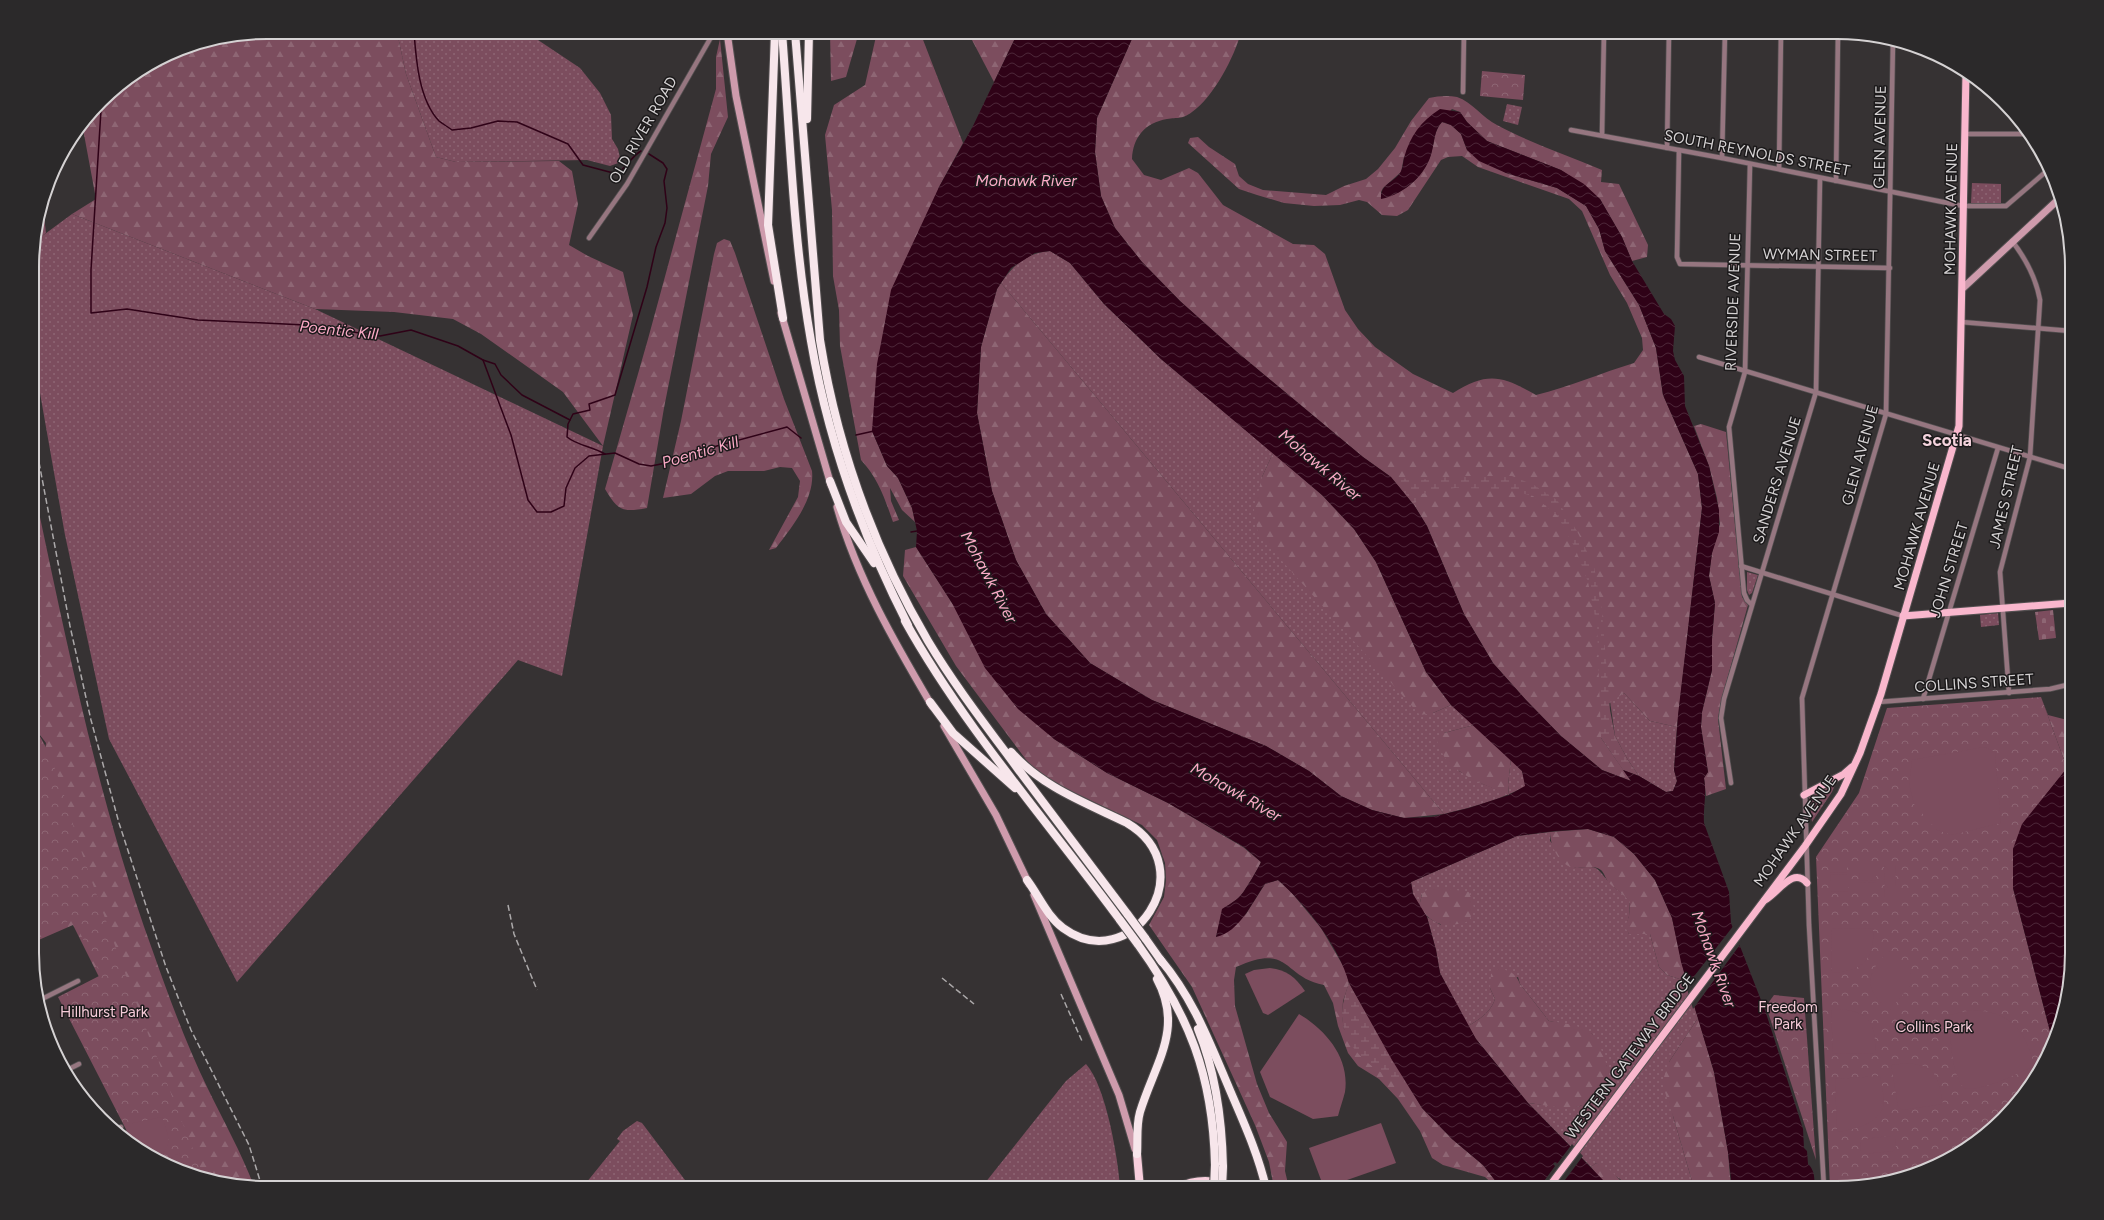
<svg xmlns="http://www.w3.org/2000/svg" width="2104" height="1220" font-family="Figtree,sans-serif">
<defs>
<pattern id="grass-dots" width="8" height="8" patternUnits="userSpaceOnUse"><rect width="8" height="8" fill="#7c4d5e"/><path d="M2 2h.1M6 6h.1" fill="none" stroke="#8e6674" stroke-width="1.8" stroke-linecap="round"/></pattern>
<pattern id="forest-firs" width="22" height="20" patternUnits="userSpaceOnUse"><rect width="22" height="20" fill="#7c4d5e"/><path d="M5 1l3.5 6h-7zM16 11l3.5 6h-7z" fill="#8e6674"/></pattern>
<pattern id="wetland-marsh" width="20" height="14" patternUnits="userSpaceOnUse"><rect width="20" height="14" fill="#7c4d5e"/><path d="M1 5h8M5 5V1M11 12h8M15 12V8" fill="none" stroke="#8e6674"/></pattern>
<pattern id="cemetery-stones" width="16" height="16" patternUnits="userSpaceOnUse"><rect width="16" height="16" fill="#7c4d5e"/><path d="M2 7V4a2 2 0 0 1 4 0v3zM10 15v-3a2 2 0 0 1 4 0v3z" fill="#8e6674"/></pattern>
<pattern id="park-crowns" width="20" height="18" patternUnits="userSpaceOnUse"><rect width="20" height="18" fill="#7c4d5e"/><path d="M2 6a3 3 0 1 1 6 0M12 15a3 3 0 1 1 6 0" fill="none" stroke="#8e6674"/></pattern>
<pattern id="water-waves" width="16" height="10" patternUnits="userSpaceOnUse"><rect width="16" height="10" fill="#2f0217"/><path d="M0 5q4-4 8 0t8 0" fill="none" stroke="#4c2638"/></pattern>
</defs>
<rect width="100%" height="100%" fill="#363233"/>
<g fill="url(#grass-dots)">
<polygon points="397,32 526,32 580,68 600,93 611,115 612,139 618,149 621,162 610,166 587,160 456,162 436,157 406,74"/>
<polygon points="1507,104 1522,107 1518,125 1503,121"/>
<polygon points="1972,183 2001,184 2001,203 1971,203"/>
<polygon points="72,214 315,309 603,446 562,676 518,660 237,982 109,739 65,535 34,359 34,242"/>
<path d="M1050,251L1070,263L1104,304L1161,359L1273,453L1262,477L1433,713L1451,705L1474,725L1444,733L1459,771L1483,784L1509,794L1508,785L1511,759L1522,771L1526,786C1500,800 1472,807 1444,814L1001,283C1014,264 1027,253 1050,251Z"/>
<polygon points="1747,572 1758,575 1752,593 1749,595 1747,590"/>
<polygon points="1998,613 1999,625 1981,627 1980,615"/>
<polygon points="1624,693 1650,721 1677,727 1674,770 1677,781 1673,791 1666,792 1639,776 1628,760 1615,736 1610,701"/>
<polygon points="1837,780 1832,792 1812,822 1809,795"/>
<path d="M1550,832V841L1575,868C1599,866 1594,865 1609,882C1615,889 1624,894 1630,901L1629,916L1626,927L1629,934H1650L1659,967L1667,975L1686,981L1698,1018L1669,1062L1673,1116L1694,1188H1628L1620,1179L1596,1163L1591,1167L1528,1103L1563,1107L1581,1106L1607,1067L1592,1034L1564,1024L1549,1021L1520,984L1518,977L1490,988L1495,999C1491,1012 1480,1019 1468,1026L1440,973L1436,950L1427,917L1441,925L1422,894L1419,907L1413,894L1411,882L1517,836Z"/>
<path d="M1086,1064C1106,1086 1118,1158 1120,1188H981L1066,1081Z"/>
<polygon points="637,1121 642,1123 691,1188 665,1188 664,1185 655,1188 582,1188 620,1141 617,1139 623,1131"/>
</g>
<g fill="url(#forest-firs)">
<polygon points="267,32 397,32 406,74 436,157 456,162 559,161 572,171 578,204 569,245 588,256 623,272 633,315 603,446 563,392 481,334 453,319 394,312 315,309 72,214 96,199 83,129 112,91 178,50"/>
<polygon points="830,32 859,32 846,77 831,81"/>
<path d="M877,32H920L963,143L939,187L872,431L887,466L898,478L912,508L915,522L902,510L890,488L891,501L899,520L893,522C885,499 878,478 861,460L840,346L839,310L833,276L832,210L825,135L834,105L865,85Z"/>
<polygon points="972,32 1018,32 994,82 972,40"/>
<path d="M1135,32H1241C1235,56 1213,98 1192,112C1181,120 1178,117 1167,119C1145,123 1133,137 1132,159L1144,175L1161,180L1189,168L1198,173L1223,205L1293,244L1314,245L1325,254L1345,310L1358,329L1375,347L1413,374L1453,393C1487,372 1501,375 1536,395C1569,387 1601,373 1634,363L1643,350L1642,338L1627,303L1610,275L1582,211L1569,199L1478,167L1462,156L1448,157L1441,160L1408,210L1397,216L1382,215L1367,202L1359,200L1340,205L1314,206L1284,203L1257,195L1239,189L1188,143L1190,138L1198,137L1209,147L1235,164L1239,176L1248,184L1263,190L1326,195L1344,186L1366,179L1378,169L1395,148L1411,121L1429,98C1438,96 1448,95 1457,97C1472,102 1483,118 1497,125C1530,143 1567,155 1602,170L1601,182L1619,184L1648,245L1647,257L1632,261L1622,237L1600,199L1561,170L1487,141L1467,122L1460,112L1452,109L1404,157L1401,172L1383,188L1381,192V198C1405,194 1427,174 1432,150C1435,139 1434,131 1442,122L1451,125L1461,134L1467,150L1506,173L1557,188L1586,206L1599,229L1605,251L1639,305L1656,348L1663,395L1698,474L1702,508L1677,727L1650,721L1624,693L1601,709V738L1631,781L1602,770L1561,736L1526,700L1493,663L1464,614L1427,526L1414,505L1391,477L1363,457L1237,352L1180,301L1142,262L1115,228L1101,196L1095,152L1097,118Z"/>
<path d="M720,39L728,117L711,154L708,186L664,408L647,508C621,513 618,510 605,489L648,339L716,89V57Z"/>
<polygon points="43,207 46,233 34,242 34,237"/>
<path d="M724,239L730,241L735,253L784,399L812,471C815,499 792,527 776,548L769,550L798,497L800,481L792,468L780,467L764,471H728L715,476L691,494L663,498L681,421L714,254L717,243Z"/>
<polygon points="1001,283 1444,814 1404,818 1372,810 1341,796 1309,771 1266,746 1152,700 1090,663 1046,614 1016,560 992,491 977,413 981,347 997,289"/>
<polygon points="1701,424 1726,432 1742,597 1748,605 1721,701 1718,719 1726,789 1706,796 1704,778 1708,772 1701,727 1702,712 1712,670 1712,639 1715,603 1709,576 1712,553 1720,524 1717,498 1709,466 1694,426"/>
<polygon points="1273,453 1322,495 1354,529 1376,562 1426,672 1451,705 1433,713 1420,715 1258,534 1254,510 1262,477"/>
<path d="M34,489C67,644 98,800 152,949C169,997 186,1044 208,1089C224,1122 241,1152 254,1186L206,1180L186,1171L100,979L73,925L34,942V833L46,743L34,727Z"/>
<path d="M916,547L952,603L1054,739L1107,773L1168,803L1243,847L1261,862C1259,867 1245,891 1241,895C1236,901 1228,905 1223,909L1216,937L1246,914L1265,884L1278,880L1291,892L1321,928L1345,969L1349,983L1343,1001L1342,1017L1344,1029L1388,1075L1407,1083L1422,1108L1452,1139L1483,1165L1501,1188H1497L1485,1177L1443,1165L1432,1158L1420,1131L1398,1099L1379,1079L1358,1066L1348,1053L1338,1026L1333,1003L1324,985C1282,977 1291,942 1236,967L1234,980L1235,1006L1257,1084L1269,1113L1287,1142L1285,1171L1289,1188H1274L1269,1162L1255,1125L1192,987L1149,925L1164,897L1166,880L1165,863L1157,840L1142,825L1046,779L1027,761L956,666L903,576L905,550Z"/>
<polygon points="2041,697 2048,715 2071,721 2071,763 2067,768"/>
<path d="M1474,725L1511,759L1508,785L1509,795C1488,786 1460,777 1445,758C1442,753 1439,746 1437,741L1444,733Z"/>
<path d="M1588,829L1614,837L1634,854L1655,880L1672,918L1686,981L1667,975L1659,967L1650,934H1629L1625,927L1629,916L1630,902C1624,894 1616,890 1609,883C1606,880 1605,874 1601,870C1594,865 1584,868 1577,868C1560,868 1550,846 1550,832Z"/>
<path d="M1443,888L1469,892L1474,908L1469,921C1446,928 1434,927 1419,907L1422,894L1428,889Z"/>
<path d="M1499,968C1510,971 1516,973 1520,984L1549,1021C1562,1023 1582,1025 1592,1034C1600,1042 1610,1070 1609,1080C1608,1089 1589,1104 1580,1106C1565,1110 1544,1105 1528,1103L1476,1039L1468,1026C1480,1019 1491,1012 1495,999L1490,988L1491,974Z"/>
<polygon points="1698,1018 1714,1072 1728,1152 1731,1188 1694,1188 1673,1116 1662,1083 1669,1062"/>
<polygon points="1596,1163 1608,1168 1628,1188 1607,1188 1591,1167"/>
</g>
<g fill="url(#wetland-marsh)">
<polygon points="1460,476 1512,476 1534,485 1557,500 1577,531 1594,566 1602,611 1610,710 1615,736 1628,760 1639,776 1623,770 1601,738 1597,626 1588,582 1575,548 1557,515 1533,496 1505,489 1455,488 1421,494 1414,505 1391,477 1418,480"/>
<path d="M1349,983L1407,1083C1378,1077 1342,1048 1342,1016C1342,1004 1345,994 1349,983Z"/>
</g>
<polygon fill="url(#cemetery-stones)" points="2053,610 2056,638 2039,640 2035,612"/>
<g fill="url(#park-crowns)">
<polygon points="1482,71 1525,75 1523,100 1480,96"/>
<polygon points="2041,697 2067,768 2045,796 2013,849 2013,888 2053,1043 2040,1070 2003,1119 1954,1156 1898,1180 1852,1188 1830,1188 1816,857 1859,793 1887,708"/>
<path d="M34,727C59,762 69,818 84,859C122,967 162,1073 205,1179L150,1156L133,1143L58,997L101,975L73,919L34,936Z"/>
<polygon points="1774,995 1804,998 1816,1160 1766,1006"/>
</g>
<g fill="#7c4d5e">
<polygon points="1984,747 1995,752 2001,823 1952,835 1937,830 1914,804 1909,784 1912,760"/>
<rect x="1859" y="863" width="17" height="8"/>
<polygon points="1830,865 1847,865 1847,872 1830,873"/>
<polygon points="1884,865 1895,865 1896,886 1900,886 1900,897 1885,897"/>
<polygon points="1859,873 1876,873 1876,880 1860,881"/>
<polygon points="1847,874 1847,882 1831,882 1830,875"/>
<polygon points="1876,882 1876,890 1860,890 1860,883"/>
<polygon points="1831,884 1848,884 1848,891 1831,892"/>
<path d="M1873,928C1875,959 1863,971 1832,973L1831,929Z"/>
<path d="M1889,951L1914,977V981L1890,1010C1862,989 1866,973 1889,951Z"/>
<path d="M1270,968C1287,970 1295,977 1305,991L1268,1015L1263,1013L1245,974L1254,970Z"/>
<path d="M1831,1009C1864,1009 1877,1018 1875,1053L1833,1054Z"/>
<path d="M1972,1010C2011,1012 2026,1030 2034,1066C2016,1074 1983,1092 1964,1088C1950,1072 1951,1035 1949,1015Z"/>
<path d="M1299,1014C1326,1030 1350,1058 1345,1092C1343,1100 1340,1108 1338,1116L1313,1119L1270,1097L1260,1072Z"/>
<path d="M1907,1063C1937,1066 1938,1077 1943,1104L1902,1110L1898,1106L1891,1065Z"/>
<path d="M1880,1076C1881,1084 1884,1094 1884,1102C1883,1123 1853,1130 1837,1132L1835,1079Z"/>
<path d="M162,1117C168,1136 175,1145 156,1159L133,1143L126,1131L133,1123Z"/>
<polygon points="1381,1123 1396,1163 1324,1188 1309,1148"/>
<polygon points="1891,1136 1895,1138 1896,1148 1893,1151 1864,1154 1861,1152 1860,1143 1863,1139"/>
<polygon points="179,1153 186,1171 164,1162"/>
</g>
<g fill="url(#water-waves)" fill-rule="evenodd">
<path d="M1018,32H1135L1097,118L1095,152L1101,196L1115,228L1142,262L1180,301L1237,352L1363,457L1391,477L1414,505L1427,526L1464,614L1493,663L1526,700L1561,736L1602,770L1631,781L1623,770L1639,776L1666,792L1673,791L1677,781L1674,770L1678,715L1702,508L1698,474L1663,395L1656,348L1639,305L1605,251L1599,229L1586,206L1557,188L1506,173L1479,161L1467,150L1461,134L1451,125L1442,122C1434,131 1435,139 1432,151C1427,174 1405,194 1381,199C1380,184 1393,183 1400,173C1403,169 1403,162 1404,158C1410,136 1421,121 1440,109L1460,112L1467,122L1487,141L1561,170L1584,184L1600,199L1622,237L1632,261L1664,314L1671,319L1675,326L1673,351L1675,360L1684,376L1685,406L1709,466L1719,510V532L1712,553L1709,576L1715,603L1712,639V670L1702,712L1701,727L1708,772L1704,778C1707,795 1703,807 1704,823L1729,892L1731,923L1766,1013L1803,1129L1804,1148L1807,1151L1808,1164C1814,1169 1816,1180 1813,1188H1732L1728,1152L1714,1072L1681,962L1672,918L1655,880L1634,854L1614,837L1588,829L1555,831L1517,836L1411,882L1413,894L1427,917L1436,950L1440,973L1476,1039L1528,1103L1603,1180L1607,1188H1501L1483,1165L1452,1139L1422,1108L1392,1060L1349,983C1339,946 1306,905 1278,880L1265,884C1252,902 1240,932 1216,937L1222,909C1228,905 1236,901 1241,895C1245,891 1259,867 1261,862L1244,847L1168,803L1107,773L1054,739L1018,709L985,668L952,603L916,547L917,531L912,508L898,478L887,466L872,431L877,364L891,290L939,187L973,126ZM1050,251L1070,263L1104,304L1161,359L1322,495L1354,529L1376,562L1426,672L1451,705L1522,771L1525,786L1509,795L1469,808L1432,817L1404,818L1372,810L1341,796L1309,771L1266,746L1152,700L1090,663L1046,614L1016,560L992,491L977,413L981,347L997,289L1011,268L1035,253Z"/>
<polygon points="2071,763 2072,968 2060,1028 2053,1043 2013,888 2013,849 2022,824"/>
</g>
<g fill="#363233">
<polygon points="1734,925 1742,942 1693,1009 1687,989 1688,984"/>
<polygon points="1572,1144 1583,1156 1559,1188 1539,1188 1555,1166 1553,1164 1555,1162 1557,1164"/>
</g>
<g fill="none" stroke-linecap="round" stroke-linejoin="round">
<g stroke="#2f0217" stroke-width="1.5">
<path d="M414,32C416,60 419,100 439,121C443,124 448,127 452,130L471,128L498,121L517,122L568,144L583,165L617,174C626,168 633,155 641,151"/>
<polyline points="100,107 101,110 91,270 91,313 127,309 198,320 305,325 380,336 411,330 458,346 483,360 511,435 528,500 537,512 551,512 564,506 566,488 575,468 589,456 615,453 639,464 651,466 666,463 702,450 787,427 801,438"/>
<polyline points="483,360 495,364 501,375 522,395 570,420"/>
<polyline points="856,435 874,431"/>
<path d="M605,454C592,446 578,446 567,437L568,424L573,414L590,410L589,404L615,395L647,287L656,247L665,223L667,208L664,181L667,169L663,163L649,154"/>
<polyline points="911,532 917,531"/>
</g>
<defs>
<g id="minor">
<polyline points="1463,92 1464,32"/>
<polyline points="1571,130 1722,158 1963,206 2006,206 2049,169"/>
<polyline points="1966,134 2029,134"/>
<polyline points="1602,135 1604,32"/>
<polyline points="1667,148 1669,32"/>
<polyline points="1679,150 1677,257 1680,264 1890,268"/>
<polyline points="1722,158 1725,32"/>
<polyline points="1750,164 1745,372 1729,427 1744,593 1747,600 1751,604"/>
<polyline points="1779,169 1781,32"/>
<polyline points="1836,181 1838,32"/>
<polyline points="589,238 627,184 710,39 711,32"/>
<polyline points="1961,322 2071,331"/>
<polyline points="1699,357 2071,469"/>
<polyline points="1741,566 1903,616"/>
<path d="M2009,693L2000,572L2030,457L2040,300C2036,278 2026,259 2012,241"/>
<polyline points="1923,699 1998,448"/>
<polyline points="1878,702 2050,689 2071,684"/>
<polyline points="1731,783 1721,718 1724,699 1816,392 1820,178"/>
<polyline points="38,1001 78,981"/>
<polyline points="65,1071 79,1064"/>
<polyline points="115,1129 121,1127"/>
<polyline points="1824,1188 1809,925 1802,698 1886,414 1893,40"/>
</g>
<g id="secondary">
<polyline points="727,32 736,96 774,281"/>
<polyline points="1963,288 2061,197"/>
<polyline points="781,313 831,485"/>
<path d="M837,507C857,578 895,643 932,706"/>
<polyline points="944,726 996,815 1029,884"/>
<polyline points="1034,895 1119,1095 1135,1149"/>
</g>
<g id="primary">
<polyline points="1903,616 2071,603"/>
<polyline points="1804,795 1844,774 1852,767"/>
<path d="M1765,900C1778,893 1793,866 1807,883"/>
<polyline points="1548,1188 1805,846 1841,794 1860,753 1881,694 1959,426 1966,73"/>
</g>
<g id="trunk">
<polyline points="1137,1154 1140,1188"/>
<path d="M1177,1188C1195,1179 1215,1179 1234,1188"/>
</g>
<g id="motorway">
<polyline points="775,32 768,225 783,318"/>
<path d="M782,32C790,135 793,239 811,341C828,441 862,535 908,625"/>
<path d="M795,32L820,340C837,446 874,549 928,641C955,686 987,727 1018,769C1055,818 1091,866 1128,915"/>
<polyline points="807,119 809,32"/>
<polyline points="830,481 846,522 874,563"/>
<path d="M905,621C964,727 1048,822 1120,920"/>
<polyline points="930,702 953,733 1015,788"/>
<path d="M1011,752C1042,787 1086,803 1127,823C1205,869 1131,978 1063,928C1047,916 1039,896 1027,880"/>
<polyline points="1145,938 1162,962"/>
<path d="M1137,943C1189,1015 1213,1075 1215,1165"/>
<path d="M1160,959C1193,998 1209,1041 1229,1088C1243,1121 1258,1153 1266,1188"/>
<path d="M1198,1029C1216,1073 1222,1119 1223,1167"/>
<path d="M1137,1154C1138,1140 1136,1126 1140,1112C1155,1063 1184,1029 1157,979"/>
</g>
</defs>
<use href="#minor" stroke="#534f50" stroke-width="6"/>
<use href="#secondary" stroke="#534f50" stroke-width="9"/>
<use href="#primary" stroke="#534f50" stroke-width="9"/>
<use href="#trunk" stroke="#534f50" stroke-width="10"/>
<use href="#motorway" stroke="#534f50" stroke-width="10"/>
<use href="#minor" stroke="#967680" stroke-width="4.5"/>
<use href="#secondary" stroke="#ce9bac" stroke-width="7"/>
<use href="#primary" stroke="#f9b7cd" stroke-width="7"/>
<use href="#trunk" stroke="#f8cedc" stroke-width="8"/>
<use href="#motorway" stroke="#f7e6eb" stroke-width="8"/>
<g stroke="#aca9aa" stroke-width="1.5" stroke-dasharray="6 3" stroke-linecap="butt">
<polyline points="34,436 70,626 91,720 119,823 166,967 191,1030 249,1145 262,1187"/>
<polyline points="508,905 514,934 537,990"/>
<polyline points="942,978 974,1004"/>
<polyline points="1061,994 1082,1041"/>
</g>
<defs>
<g id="motorway-bridge">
<polyline points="1128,915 1145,938"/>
<polyline points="1120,920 1137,943"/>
<polyline points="1214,1188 1215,1165"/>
<polyline points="1222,1188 1223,1167"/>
</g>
</defs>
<use href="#motorway-bridge" stroke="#534f50" stroke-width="10" stroke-linecap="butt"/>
<use href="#motorway-bridge" stroke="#f7e6eb" stroke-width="8"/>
</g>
<g text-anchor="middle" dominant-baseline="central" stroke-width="3" stroke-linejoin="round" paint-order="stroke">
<g font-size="15" fill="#d5d2d3" stroke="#1c1a1b">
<text transform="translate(643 130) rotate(-60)">OLD RIVER ROAD</text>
<text transform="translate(1880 137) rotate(-89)">GLEN AVENUE</text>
<text transform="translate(1757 153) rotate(11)">SOUTH REYNOLDS STREET</text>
<text transform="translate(1951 209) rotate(-89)">MOHAWK AVENUE</text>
<text transform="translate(1820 255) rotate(1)">WYMAN STREET</text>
<text transform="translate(1733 302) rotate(-88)">RIVERSIDE AVENUE</text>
<text transform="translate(1860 455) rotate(-75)">GLEN AVENUE</text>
<text transform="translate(1777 480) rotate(-73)">SANDERS AVENUE</text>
<text transform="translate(2006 497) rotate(-77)">JAMES STREET</text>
<text transform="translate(1917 526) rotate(-74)">MOHAWK AVENUE</text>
<text transform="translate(1949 570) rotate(-73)">JOHN STREET</text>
<text transform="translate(1974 683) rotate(-4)">COLLINS STREET</text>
<text transform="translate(1795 831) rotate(-55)">MOHAWK AVENUE</text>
<text transform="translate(1630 1056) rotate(-53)">WESTERN GATEWAY BRIDGE</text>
</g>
<g font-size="15" fill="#f5cbd8" stroke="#1c1a1b">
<text x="1788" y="1007">Freedom<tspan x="1788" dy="17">Park</tspan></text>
<text x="104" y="1012">Hillhurst Park</text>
<text x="1934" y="1027">Collins Park</text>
</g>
<g font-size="16" font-style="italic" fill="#fcabc7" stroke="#1c1a1b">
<text x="1026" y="180">Mohawk River</text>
<text transform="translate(339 330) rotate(6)">Poentic Kill</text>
<text transform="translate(700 452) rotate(-16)">Poentic Kill</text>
<text transform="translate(1320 465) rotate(40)">Mohawk River</text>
<text transform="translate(989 577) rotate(62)">Mohawk River</text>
<text transform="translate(1236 792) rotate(30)">Mohawk River</text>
<text transform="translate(1714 959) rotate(70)">Mohawk River</text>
</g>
<g font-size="17" font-weight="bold" fill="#f4d3dd" stroke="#1c1a1b">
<text x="1947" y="440">Scotia</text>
</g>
</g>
<path d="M0 0H2104V1220H0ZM267 39H1837A228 228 0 0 1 2065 267V953A228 228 0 0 1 1837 1181H267A228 228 0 0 1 39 953V267A228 228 0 0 1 267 39Z" fill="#2b292a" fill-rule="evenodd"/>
<path fill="none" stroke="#d5d2d3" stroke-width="2" d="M267 39H1837A228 228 0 0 1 2065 267V953A228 228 0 0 1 1837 1181H267A228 228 0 0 1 39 953V267A228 228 0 0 1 267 39Z"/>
</svg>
